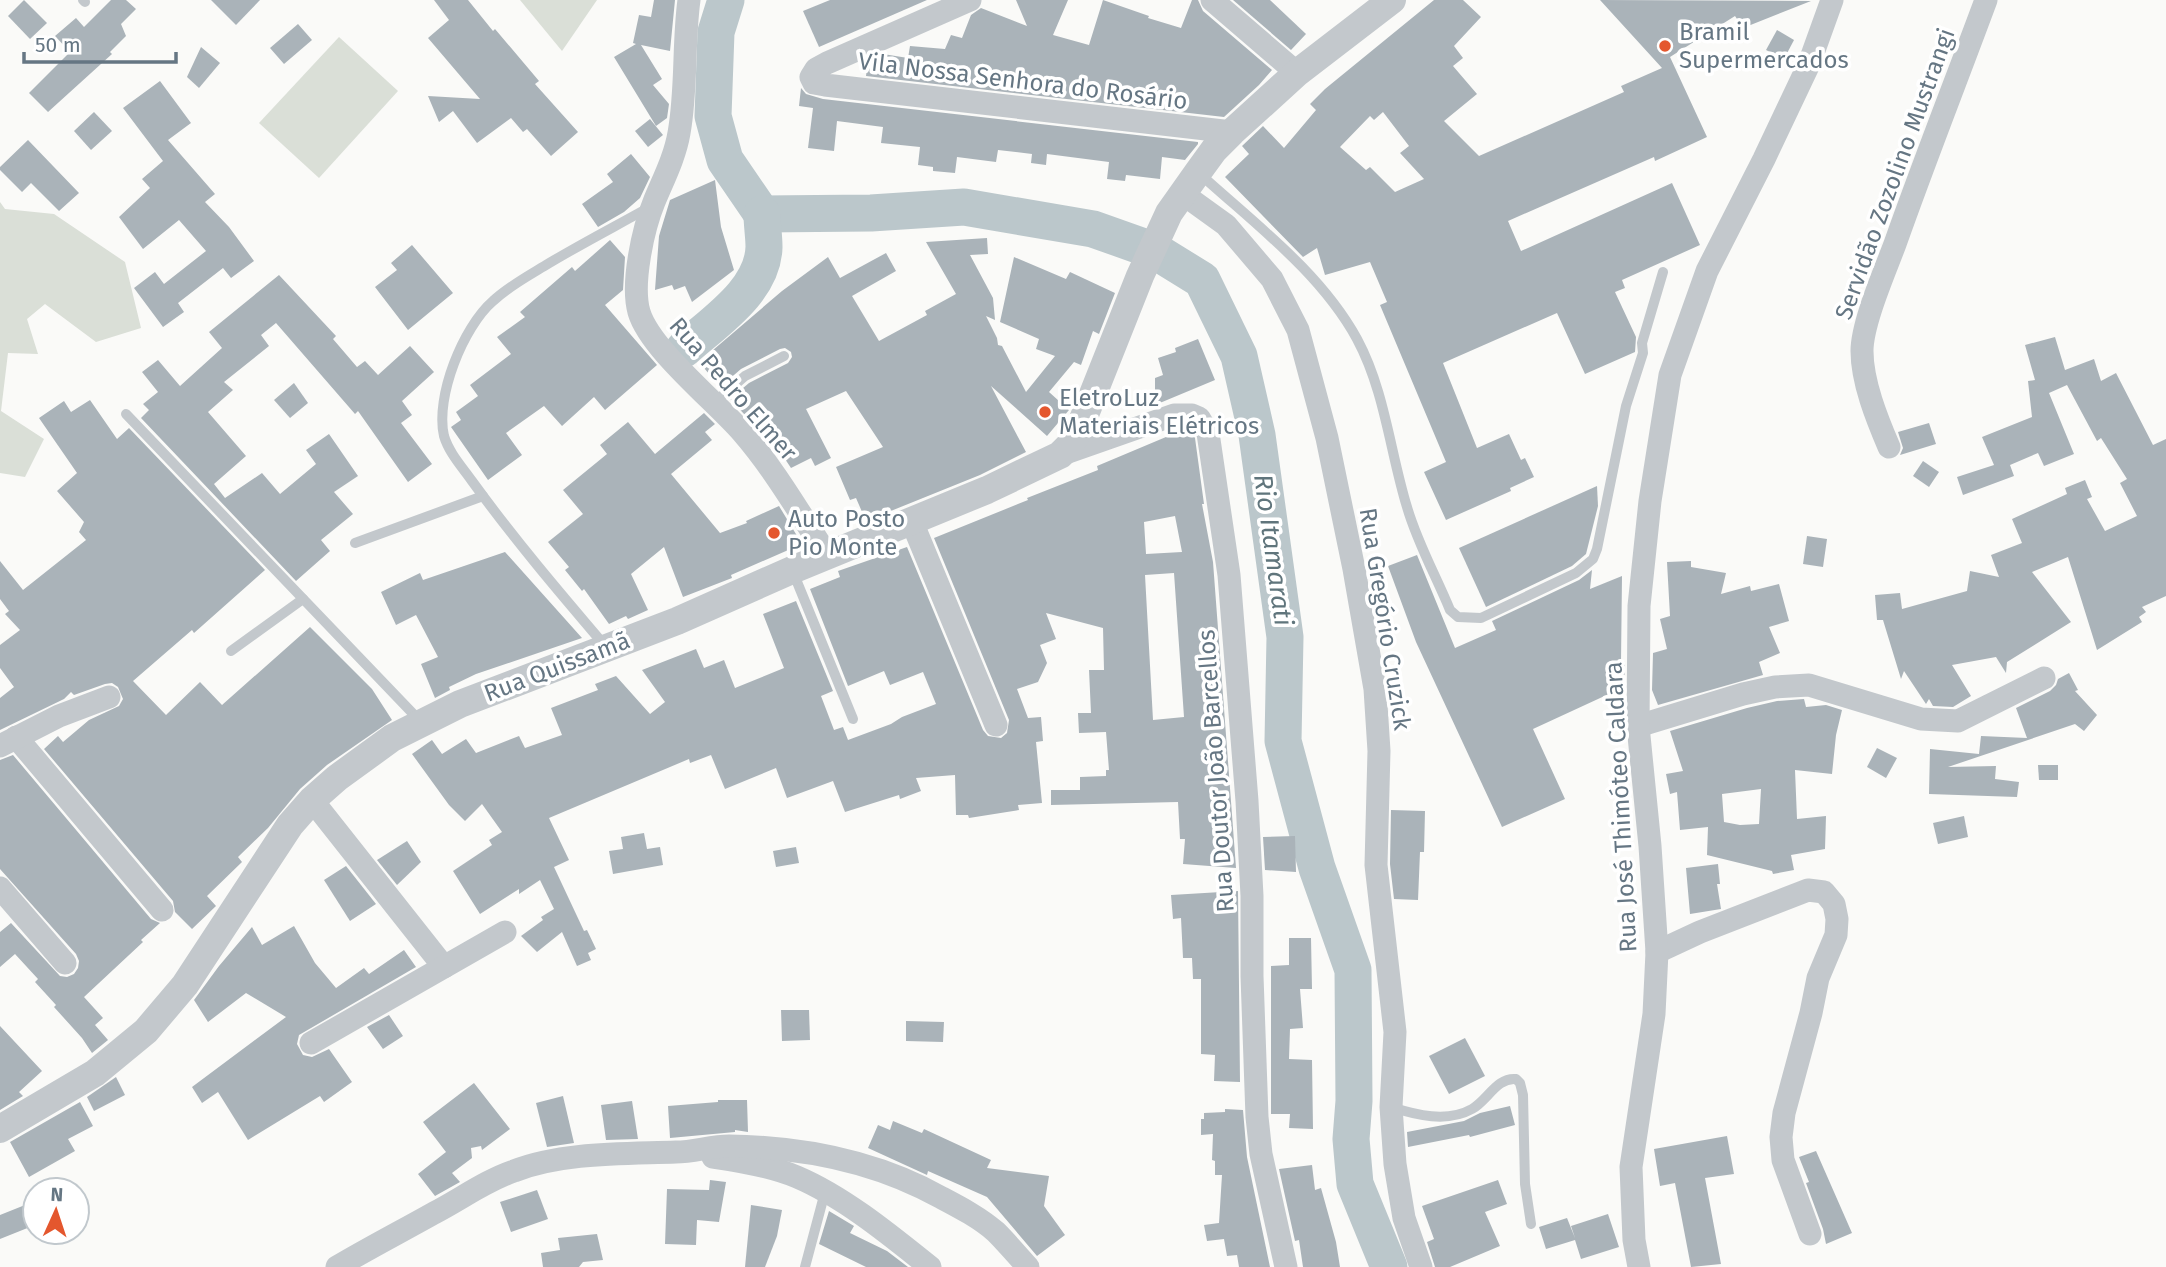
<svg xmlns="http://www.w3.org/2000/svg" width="2166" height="1267" font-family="'Fira Sans',sans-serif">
<rect width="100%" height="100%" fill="#fafaf8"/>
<g fill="#dadfd7">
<polygon points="520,0 597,0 562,51"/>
<polygon points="339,37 398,91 319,178 259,123"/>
<polygon points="0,202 5,209 54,214 125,262 141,328 96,342 45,304 27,319 38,354 8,353 1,411 44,439 25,477 0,473"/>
</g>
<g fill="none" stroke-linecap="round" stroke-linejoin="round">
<g stroke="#bbc7cb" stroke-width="37">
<polyline points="726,0 716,32 713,116 725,160 762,214 871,213 964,207 1093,229 1155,251 1202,280 1239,356 1257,435 1285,637 1283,741 1317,868 1353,970 1354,1101 1351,1139 1355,1184 1389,1267"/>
<path d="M684,349C714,322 763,291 764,247C764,236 762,225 762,214"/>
</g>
</g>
<g fill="#aab3b9" fill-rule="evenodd">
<polygon points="24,0 47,23 30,39 8,16"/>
<polygon points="111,0 126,0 136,9 121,24 126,36 110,52 112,54 48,112 29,93 70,52 55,36 76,18 84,27"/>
<polygon points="211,0 260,0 236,25"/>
<polygon points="434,0 468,0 493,31 495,29 539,81 535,84 578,132 551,156 527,129 523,132 511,118 477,143 453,111 439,122 428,96 480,99 428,38 449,20"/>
<polygon points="654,0 675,0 670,51 641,45 662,79 653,85 669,104 667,118 656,126 614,57 636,44 633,43 639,15 651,17"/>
<polygon points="830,0 927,0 819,47 803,11"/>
<polygon points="1016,0 1068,0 1053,35 1089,45 1103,0 1149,16 1148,18 1181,28 1192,0 1198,0 1203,11 1272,70 1259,85 1224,117 866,76 868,60 883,54 908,58 910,46 945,49 951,35 962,38 971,15 981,8 1027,26"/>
<polygon points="1233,0 1270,0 1306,34 1291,50"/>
<path d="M1434,0H1463L1481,17L1454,46L1463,58L1453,66L1477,94L1444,121L1479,156L1624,92L1621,86L1662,68L1600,0L1811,1L1743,28L1735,16L1670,57L1707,137L1655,161L1654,157L1508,221L1521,251L1672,183L1700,245L1622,280L1625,288L1615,292L1636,337L1635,352L1585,374L1557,313L1443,363L1477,448L1509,434L1521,460L1525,458L1534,477L1510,488L1511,491L1446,520L1424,472L1446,462L1380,305L1387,302L1370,262L1325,275L1317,248L1303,257L1225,177L1249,154L1242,146L1263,126L1284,148L1316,110L1310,104L1325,89ZM1383,112L1409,146L1400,153L1424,179L1395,192L1370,167L1366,170L1340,147L1370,116L1374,120Z"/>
<polygon points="298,24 312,40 284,64 270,48"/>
<polygon points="1777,30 1794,40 1784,59 1766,50"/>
<polygon points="201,47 220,63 199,88 187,77"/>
<polygon points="160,81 191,123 168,140 215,194 205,202 229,227 254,261 231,278 223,268 178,303 184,312 163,327 134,288 155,272 164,284 206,251 179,220 143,249 119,217 150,188 142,179 163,161 123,108"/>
<polygon points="801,88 806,94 823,99 1198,142 1198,144 1185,160 1162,157 1160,179 1126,175 1125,181 1107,179 1109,162 1047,154 1046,165 1031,163 1032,154 998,150 996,162 957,157 955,173 933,171 933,167 918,165 920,147 881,143 883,127 837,121 834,151 808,148 813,108 799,106"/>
<polygon points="94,112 112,131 91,150 74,131"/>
<polygon points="650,119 663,135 648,147 635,131"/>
<polygon points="28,140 79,193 59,211 31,183 22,192 0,170 0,167"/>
<polygon points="631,154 650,177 640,198 624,212 598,227 582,204 613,182 607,174"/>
<polygon points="715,180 721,227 734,270 692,302 685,286 674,290 672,285 655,290 659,236 670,200"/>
<polygon points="987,238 988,254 970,255 993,298 995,320 986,316 997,338 998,345 1002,346 1026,392 1055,356 1036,349 1039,339 1000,322 1014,257 1066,279 1070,272 1115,293 1099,334 1093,331 1081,365 1074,362 1049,392 1069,410 1047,436 991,386 1026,452 980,475 866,521 856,498 850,500 836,467 883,447 846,391 806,409 831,458 815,466 811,458 791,468 773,441 769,443 754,411 745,415 730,399 749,383 788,363 792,357 791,352 785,348 780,349 741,369 720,387 699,362 782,291 828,257 840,278 886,253 896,271 852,296 879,341 927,315 925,311 956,294 926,242"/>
<polygon points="610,240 625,257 623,290 605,305 657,365 605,410 594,397 562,426 544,406 506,433 522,455 488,480 451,427 461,420 456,412 478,396 470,385 511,354 497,337 525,317 520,312 572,267 575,271"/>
<polygon points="412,245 453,293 408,330 375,287 397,270 391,263"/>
<polygon points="279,275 336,336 333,339 357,367 365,361 378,375 410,346 434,372 402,401 412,415 401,423 432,464 408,482 358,411 355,414 276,323 261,335 269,346 224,382 233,390 208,412 246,456 214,484 225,498 262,473 280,494 316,464 306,450 329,434 358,476 334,492 353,514 321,540 330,551 296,581 141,418 149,410 143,404 158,392 142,372 158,360 180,386 222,348 209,332"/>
<polygon points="2055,337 2065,370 2094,359 2101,381 2116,373 2153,445 2166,439 2166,596 2142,607 2146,612 2139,617 2142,622 2097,650 2068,557 2032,572 2071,622 2007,662 2006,673 1996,657 1952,665 1971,696 1953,707 1933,706 1929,699 1926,704 1904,671 1901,679 1883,620 1877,620 1875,595 1900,593 1902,609 1967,591 1970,571 1999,577 1991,555 2022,543 2012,519 2067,494 2065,488 2085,480 2092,497 2087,499 2105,531 2137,516 2120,483 2127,479 2101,438 2097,441 2067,385 2049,393 2074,454 2044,466 2038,453 2010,465 2014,476 1963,495 1957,477 1994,465 1982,437 2032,417 2028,381 2035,380 2025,345"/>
<polygon points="1198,339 1215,380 1155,405 1155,378 1163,375 1158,358 1176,352 1175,348"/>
<polygon points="294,383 308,403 290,418 274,400"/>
<polygon points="90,400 117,439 129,428 265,570 194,633 192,630 133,681 166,715 200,682 222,705 310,627 372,689 392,720 327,765 300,789 268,828 238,857 242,862 207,896 216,906 192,929 175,912 173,901 44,749 58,736 63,742 89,720 119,706 123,699 118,687 112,683 105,684 74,695 71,692 64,699 0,730 0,698 14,687 0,668 0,645 20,630 5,614 9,611 0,599 0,561 23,590 86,540 79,532 84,522 57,491 77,473 39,418 64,401 71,412"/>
<polygon points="704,413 715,424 705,432 712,440 671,474 720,533 747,523 746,521 779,506 802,544 731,575 732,578 683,597 664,547 631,574 648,610 628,619 626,616 609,624 584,589 582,591 565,570 569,567 548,542 583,514 563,490 607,454 600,445 628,422 655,454"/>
<polygon points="1929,423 1936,444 1900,455 1903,448 1898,432"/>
<path d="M1185,429L1190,431L1195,438L1204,504H1202L1213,562L1236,868L1183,864L1185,839H1180L1178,802L1051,805V790H1080V777L1106,776V770H1109L1106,732L1079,733L1078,713H1091L1089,670H1104L1103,628L1046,613L1056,639L1040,645L1047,663L1038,682L1017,689L1028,718L1041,717L1043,741L1036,742L1042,803L1018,805L1019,810L969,818L968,815H956L955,775L916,778L921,791L900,799L899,795L845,812L833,781L787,798L776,768L725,789L711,755L690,763L689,759L549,818L569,860L554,867L584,931L587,930L596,949L588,953L591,960L577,966L562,932L537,952L521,936L543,920L541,917L554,909L540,880L519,894V889L480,914L453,871L492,845L489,840L502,832L482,804L465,821L449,805L412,754L432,740L442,754L466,739L476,753L519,736L525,748L562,735L551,708L598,690L595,684L616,676L650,714L665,702L642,670L696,649L704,668L724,660L735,688L784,668L763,614L796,601L833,691L821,696L834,730L843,727L848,740L891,724L902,717L936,704L923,672L890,685L884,671L848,686L810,589L840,577L838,571L907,547L983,730L988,736L1001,738L1007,733L1009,720L934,538L1028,500L1027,498L1098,470L1097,466ZM1175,516L1182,552L1146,554L1144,522ZM1174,573L1184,717L1153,720L1145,575Z"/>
<polygon points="1923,461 1939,472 1929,487 1913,476"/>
<polygon points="1597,486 1598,506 1586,554 1572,566 1486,607 1459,548"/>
<polygon points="1807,536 1827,539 1823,567 1803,564"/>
<polygon points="505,552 582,638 476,674 449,687 450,690 435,698 421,664 438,657 416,615 396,625 381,592 420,573 423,580"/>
<polygon points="1417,555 1455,648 1496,630 1492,621 1579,580 1592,570 1590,589 1622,576 1621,662 1625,661 1624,687 1533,729 1565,799 1502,827 1416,642 1388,566"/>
<polygon points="1691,561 1691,567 1726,573 1721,594 1750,586 1751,591 1779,584 1789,621 1769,627 1780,653 1759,662 1763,675 1658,705 1652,690 1653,653 1667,649 1660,619 1670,616 1667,562"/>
<polygon points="2069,673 2078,690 2075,691 2097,715 2084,731 2075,724 1948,767 1996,766 1995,779 2019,782 2017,797 1929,794 1930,749 1979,754 1981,736 2027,738 2016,708 2050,691 2056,685 2058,679"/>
<path d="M1804,699L1806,707L1826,705L1842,710L1836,735L1832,774L1795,770L1797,819L1826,816L1825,849L1791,855L1794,870L1773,874L1772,871L1707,855L1708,827L1680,830L1677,792L1670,794L1666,774L1683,771L1670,731L1747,708L1777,701ZM1761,789L1759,824L1740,825L1724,822L1722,794Z"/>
<polygon points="1877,748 1897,758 1886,778 1867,767"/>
<polygon points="13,755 151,919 160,923 141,940 143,942 84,997 103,1018 95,1025 108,1040 92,1053 82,1038 54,1007 56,1005 35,982 38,979 15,954 0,967 0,932 11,923 60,976 67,977 74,974 78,968 79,961 76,954 0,869 0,760"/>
<polygon points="2038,765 2058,765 2058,780 2039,780"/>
<polygon points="1391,810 1425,811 1424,852 1420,852 1418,900 1394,899 1390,864"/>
<polygon points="1964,816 1968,837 1938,844 1933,823"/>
<polygon points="644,833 647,849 660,847 663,865 613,874 609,851 623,849 621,837"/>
<polygon points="1295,836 1296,872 1265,870 1263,837"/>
<polygon points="407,841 421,862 397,885 377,860"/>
<polygon points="796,847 799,863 776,867 773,851"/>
<polygon points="1718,864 1720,884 1717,884 1721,909 1690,914 1686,868"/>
<polygon points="346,866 376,904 350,921 324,880"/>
<polygon points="1238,891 1240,1082 1214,1081 1215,1055 1201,1054 1201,979 1193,979 1192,958 1183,958 1181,918 1173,919 1171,895"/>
<polygon points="294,926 315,963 336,988 364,968 369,974 404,950 416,967 299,1035 297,1044 303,1055 312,1057 329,1049 352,1082 324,1102 320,1096 248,1140 218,1092 202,1103 192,1087 286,1017 246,993 208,1022 194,1000 219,966 252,927 262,945"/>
<polygon points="1289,938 1311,938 1312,989 1300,989 1303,1028 1290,1029 1289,1059 1312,1060 1313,1129 1289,1128 1290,1114 1271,1114 1271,966 1289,965"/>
<polygon points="781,1010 809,1010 810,1040 782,1041"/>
<polygon points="389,1015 403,1036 383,1049 367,1027"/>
<polygon points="906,1021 944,1022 943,1042 906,1041"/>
<polygon points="0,1026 42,1071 19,1092 23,1096 0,1110"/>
<polygon points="1465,1038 1485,1076 1449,1094 1429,1056"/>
<polygon points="116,1077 125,1095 94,1111 87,1097"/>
<polygon points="474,1083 510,1129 482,1150 481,1146 471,1148 472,1158 452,1173 460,1182 435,1196 418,1174 446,1152 423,1122"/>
<polygon points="563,1096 574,1143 547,1147 536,1103"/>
<polygon points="718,1100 747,1100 748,1132 735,1130 735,1132 670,1138 668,1106 718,1102"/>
<polygon points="632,1101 638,1139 606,1140 601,1105"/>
<polygon points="80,1102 93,1126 68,1139 75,1151 29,1177 10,1142"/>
<polygon points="1510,1106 1515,1125 1470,1137 1469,1135 1408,1147 1407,1132 1464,1121 1480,1113"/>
<polygon points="1225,1109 1243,1110 1247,1157 1270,1267 1239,1267 1237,1255 1227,1256 1224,1239 1207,1241 1204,1225 1219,1223 1222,1175 1215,1175 1215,1161 1212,1160 1213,1134 1201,1135 1201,1119 1204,1119 1204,1113 1225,1112"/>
<polygon points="893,1121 922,1133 924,1129 991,1160 987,1168 1049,1176 1044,1206 1065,1235 1037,1256 987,1197 928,1171 927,1175 868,1148 878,1125 890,1130"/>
<polygon points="1727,1136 1734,1174 1705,1178 1721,1264 1691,1267 1675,1183 1660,1186 1654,1149"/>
<polygon points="1816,1151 1852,1233 1826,1244 1823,1229 1806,1183 1809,1182 1799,1157"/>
<polygon points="1312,1165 1315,1190 1321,1188 1336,1242 1340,1267 1303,1267 1299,1240 1295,1241 1279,1169"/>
<polygon points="710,1180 726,1182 719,1222 697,1220 696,1245 665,1244 667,1189 709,1190"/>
<polygon points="1498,1180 1507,1204 1485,1212 1500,1246 1450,1267 1435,1267 1427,1242 1434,1239 1422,1206"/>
<polygon points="537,1190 548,1219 511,1232 500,1202"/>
<polygon points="35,1201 35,1225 0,1239 0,1215"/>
<polygon points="751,1205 782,1210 777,1236 765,1267 745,1267"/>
<polygon points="829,1211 854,1226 850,1233 887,1251 908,1267 866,1267 819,1244"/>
<polygon points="1608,1214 1619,1247 1581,1259 1575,1240 1546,1249 1539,1227 1567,1218 1575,1238 1571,1226"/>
<polygon points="597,1234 603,1260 583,1262 579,1267 543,1267 541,1253 560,1250 558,1238"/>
</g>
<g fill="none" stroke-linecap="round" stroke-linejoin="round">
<g stroke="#c3c8cc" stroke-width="10">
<polyline points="83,0 85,2"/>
<path d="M1200,174C1255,224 1321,273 1357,339C1385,391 1390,452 1407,507C1417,542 1436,576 1450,610L1458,617L1481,618L1576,573L1593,559L1597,549L1626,406L1643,353L1642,343L1663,272"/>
<polyline points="715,402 745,376 784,356"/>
<polyline points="126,414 421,722"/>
<polyline points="355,543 483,496"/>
<polyline points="793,572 853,719"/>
<path d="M606,647C560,593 514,539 472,481C463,468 449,453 444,436C435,397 463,327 493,301C509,286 528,276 546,265C579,245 614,227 648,208"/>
<polyline points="231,651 303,599"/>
<path d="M1391,1107C1416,1115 1447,1123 1472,1109C1487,1101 1497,1077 1516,1079L1520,1083L1523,1095L1525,1184L1531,1224"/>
<polyline points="805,1267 825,1192"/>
</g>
<g stroke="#c3c8cc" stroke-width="23">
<path d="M689,0C683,44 687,89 679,133C675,157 663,180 654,202C643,229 631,284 639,312C650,349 715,401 742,432C775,470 800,514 827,555"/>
<polyline points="970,0 827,63 816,69 811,77 814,83 825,85 1232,132"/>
<polyline points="1212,0 1297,73"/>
<polyline points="1183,194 1226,225 1272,279 1298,330 1327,438 1354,569 1375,689 1379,751 1376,865 1395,1032 1391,1107 1395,1164 1404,1218 1421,1267"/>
<path d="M1889,447C1877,419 1862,382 1862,351C1862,323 1885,271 1895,244C1924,162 1956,81 1986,0"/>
<polyline points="1060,455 1174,415 1192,415 1199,418 1208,433 1229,575 1247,801 1252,896 1252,976 1257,1117 1261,1154 1286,1267"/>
<polyline points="912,522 996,725"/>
<polyline points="1638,726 1743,694 1775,687 1809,685 1921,719 1958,721 2044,678"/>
<polyline points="16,737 162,910"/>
<polyline points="0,746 59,716 109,697"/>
<polyline points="312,800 444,967"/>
<polyline points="0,888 65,963"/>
<polyline points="1657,952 1700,932 1808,890 1824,892 1834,904 1837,919 1836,935 1818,978 1811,1013 1784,1113 1781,1137 1783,1160 1810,1234"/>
<polyline points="311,1043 505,932"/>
<path d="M713,1157C741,1161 771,1166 797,1177C844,1197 890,1235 930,1267"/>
<path d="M337,1267C369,1248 402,1231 434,1213C461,1199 485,1181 514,1171C562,1152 625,1154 676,1152C694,1152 711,1146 729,1146C804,1147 876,1161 942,1198C961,1208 980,1218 996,1232C1007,1243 1018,1256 1028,1267"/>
<polyline points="1639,1267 1634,1240 1631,1167 1654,1014 1657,952 1650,846 1638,726 1639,606 1650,501 1670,375 1707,271 1764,159 1809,64 1832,0"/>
</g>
<polyline stroke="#c3c8cc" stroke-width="28" points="0,1129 95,1073 146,1031 185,985 290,825 312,800 337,778 392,738 460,704 677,621 792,570 987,490 1060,455 1071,444 1080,427 1140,276 1169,213 1198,172 1214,150 1232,132 1297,73 1392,0"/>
</g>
<g fill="#e4572e" stroke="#fff" stroke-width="2.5">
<circle cx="1665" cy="46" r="7"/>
<circle cx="1045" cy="412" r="7"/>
<circle cx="774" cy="533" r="7"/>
</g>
<g text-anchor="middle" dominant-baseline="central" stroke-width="7" stroke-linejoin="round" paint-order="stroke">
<g font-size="24" fill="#657683" stroke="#fff" text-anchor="start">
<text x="1679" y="32">Bramil<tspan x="1679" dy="28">Supermercados</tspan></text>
<text x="1059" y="398">EletroLuz<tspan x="1059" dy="28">Materiais Elétricos</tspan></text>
<text x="788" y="519">Auto Posto<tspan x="788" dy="28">Pio Monte</tspan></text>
</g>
<g font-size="24" fill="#657683" stroke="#fff">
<text transform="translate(1023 81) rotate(7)">Vila Nossa Senhora do Rosário</text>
<text transform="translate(1895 174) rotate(-70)">Servidão Zozolino Mustrangi</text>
<text transform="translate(733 389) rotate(49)">Rua Pedro Elmer</text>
<text transform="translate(1385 619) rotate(81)">Rua Gregório Cruzick</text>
<text transform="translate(557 667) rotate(-21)">Rua Quissamã</text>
<text transform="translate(1216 771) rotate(-94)">Rua Doutor João Barcellos</text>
<text transform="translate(1621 807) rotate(-93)">Rua José Thimóteo Caldara</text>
</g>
<g font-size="26" font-style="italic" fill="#60757c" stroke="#fff">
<text transform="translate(1273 550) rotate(82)">Rio Itamarati</text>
</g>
</g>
<g transform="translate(56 1211) rotate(3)"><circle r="33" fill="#ffffff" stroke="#c1c8cd" stroke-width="2"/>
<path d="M0-5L12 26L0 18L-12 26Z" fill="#e4572e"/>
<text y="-10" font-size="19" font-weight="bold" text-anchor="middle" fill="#657683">N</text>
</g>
<path d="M24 52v10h152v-10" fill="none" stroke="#657683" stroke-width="3.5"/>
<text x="35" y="52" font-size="21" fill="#657683" stroke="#ffffff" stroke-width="5" paint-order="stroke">50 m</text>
</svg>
